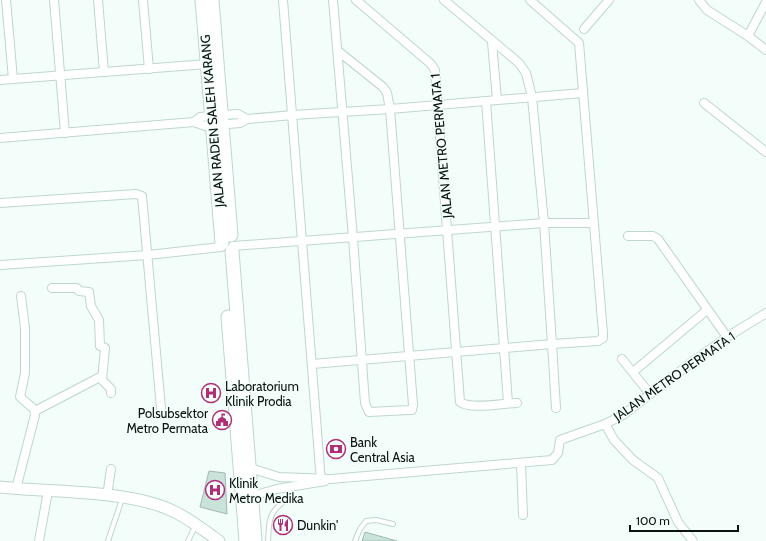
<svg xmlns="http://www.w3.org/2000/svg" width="766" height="541" font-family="Cabin,sans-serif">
<rect width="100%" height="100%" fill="#f3fefa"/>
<g fill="#c9e3da" stroke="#a1bab1">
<polygon points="209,471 225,473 227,514 200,507"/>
<polygon points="365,532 397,541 362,541"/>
</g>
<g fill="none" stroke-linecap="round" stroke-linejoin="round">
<defs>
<g id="service">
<polyline points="108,541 122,499"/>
<polyline points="188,541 196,525"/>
<path d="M268,541C269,531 268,518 275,510C284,498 287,505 290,487"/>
<polyline points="355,541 360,529 366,521 376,520 393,524"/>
</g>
<g id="minor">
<polyline points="6,0 13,79"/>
<polyline points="54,0 65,133"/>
<polyline points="98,0 104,72"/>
<polyline points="143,0 149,69"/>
<polyline points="283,0 321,482"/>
<polyline points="333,0 353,238 365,403 369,412 409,410 412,410 413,405 390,109 387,93 383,87 338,51"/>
<path d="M356,0L431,64L435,70L460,402C471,410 503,403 517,403"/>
<polyline points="530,0 579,43 603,333 603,338 598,341 552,344 556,408"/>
<polyline points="699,0 707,10 748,36 766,2"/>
<polyline points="584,29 609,0"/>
<polyline points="748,36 766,50"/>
<polyline points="492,42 497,100"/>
<polyline points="0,80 207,64"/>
<polyline points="486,101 508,403"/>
<polyline points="704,103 766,152"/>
<polyline points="194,122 200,117 222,115 238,114 247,119"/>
<polyline points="0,138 194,122 205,126 240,123 247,119 293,115 390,109 583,93"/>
<polyline points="0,203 136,194 142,196 161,408"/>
<polyline points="628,236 653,236 658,239 727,337"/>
<polyline points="233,246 544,223 593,223"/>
<polyline points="0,265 148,255 221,247"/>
<polyline points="52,288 77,288 79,291 89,292 91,306 99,320 100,346 105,348 102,380 111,389 111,393"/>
<polyline points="622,359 650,394"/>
<polyline points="312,364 552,344 544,223 532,97 526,73 519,63 444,0"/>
<polyline points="633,372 707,310"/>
<polyline points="35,411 102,376"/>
<polyline points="605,424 614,440 633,460 658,478 678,522 693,541"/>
<polyline points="521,464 523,515"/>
<polyline points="245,468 250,468 279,477 331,479 552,460 558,453 560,440 605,424 623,415 691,363 727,337 766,313"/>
<polyline points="16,489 35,415 34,409 20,397 25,373 25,328 21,296"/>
<polyline points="107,496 111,469"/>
<polyline points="248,497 277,489 325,481"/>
<polyline points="39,541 48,491"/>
</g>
<path id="secondary" d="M0,487C52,493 129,489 175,512C191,520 205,531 219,541"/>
<g id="primary">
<polyline points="202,0 222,243"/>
<polyline points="212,0 231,235"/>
<polyline points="232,251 255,541"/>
<polyline points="228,317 246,541"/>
</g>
</defs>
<use href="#service" stroke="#bdd7cd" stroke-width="6"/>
<use href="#minor" stroke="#bdd7cd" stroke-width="10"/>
<use href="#secondary" stroke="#bdd7cd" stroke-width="13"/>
<use href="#primary" stroke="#bdd7cd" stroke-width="15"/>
<use href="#service" stroke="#fff" stroke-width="4"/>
<use href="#minor" stroke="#fff" stroke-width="8"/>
<use href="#secondary" stroke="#fff" stroke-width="11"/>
<use href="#primary" stroke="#fff" stroke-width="13"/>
</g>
<defs>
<symbol id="hospital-ring" viewBox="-11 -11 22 22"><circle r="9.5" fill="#f3fefa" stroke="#b12e76" stroke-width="1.5"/><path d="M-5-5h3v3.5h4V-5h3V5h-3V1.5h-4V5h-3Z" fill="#b12e76"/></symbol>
<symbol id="civic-ring" viewBox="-11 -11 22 22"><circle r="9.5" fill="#f3fefa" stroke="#b12e76" stroke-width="1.5"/><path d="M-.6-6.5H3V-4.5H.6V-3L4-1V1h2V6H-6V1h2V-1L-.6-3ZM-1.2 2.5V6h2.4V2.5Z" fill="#b12e76"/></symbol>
<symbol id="bank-ring" viewBox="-11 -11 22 22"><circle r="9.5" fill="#f3fefa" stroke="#b12e76" stroke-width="1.5"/><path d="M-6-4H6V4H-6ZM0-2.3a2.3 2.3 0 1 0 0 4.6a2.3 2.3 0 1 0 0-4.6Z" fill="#b12e76"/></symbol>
<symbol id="restaurant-ring" viewBox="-11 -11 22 22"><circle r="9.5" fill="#f3fefa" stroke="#b12e76" stroke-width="1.5"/><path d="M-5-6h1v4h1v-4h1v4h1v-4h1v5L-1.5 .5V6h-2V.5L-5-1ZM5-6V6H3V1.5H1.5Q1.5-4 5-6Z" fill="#b12e76"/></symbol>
</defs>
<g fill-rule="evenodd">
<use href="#hospital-ring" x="200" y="382" width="22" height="22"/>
<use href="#civic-ring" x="211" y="409" width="22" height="22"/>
<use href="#bank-ring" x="325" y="438" width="22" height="22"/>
<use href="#hospital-ring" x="204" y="479" width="22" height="22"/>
<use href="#restaurant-ring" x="272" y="514" width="22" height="22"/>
</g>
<g text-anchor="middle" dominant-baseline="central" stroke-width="3" stroke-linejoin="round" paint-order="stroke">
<g font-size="13" fill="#0a1310" stroke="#f3fefa">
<text transform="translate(212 121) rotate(-95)">JALAN RADEN SALEH KARANG</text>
<text transform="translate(441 146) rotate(-95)">JALAN METRO PERMATA 1</text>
<text transform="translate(674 376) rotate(-35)">JALAN METRO PERMATA 1</text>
</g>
<g font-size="13" fill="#0a1310" stroke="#f3fefa" text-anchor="start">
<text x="225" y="386">Laboratorium<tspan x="225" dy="15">Klinik Prodia</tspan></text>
<text x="208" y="413" text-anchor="end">Polsubsektor<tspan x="208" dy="15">Metro Permata</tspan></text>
<text x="350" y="442">Bank<tspan x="350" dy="15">Central Asia</tspan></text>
<text x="229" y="483">Klinik<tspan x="229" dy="15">Metro Medika</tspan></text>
<text x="297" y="525">Dunkin'</text>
</g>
</g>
<path d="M630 525v6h108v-6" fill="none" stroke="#0a1310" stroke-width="2"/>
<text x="636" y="525" font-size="12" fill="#0a1310" stroke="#f3fefa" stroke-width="3" paint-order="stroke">100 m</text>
</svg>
